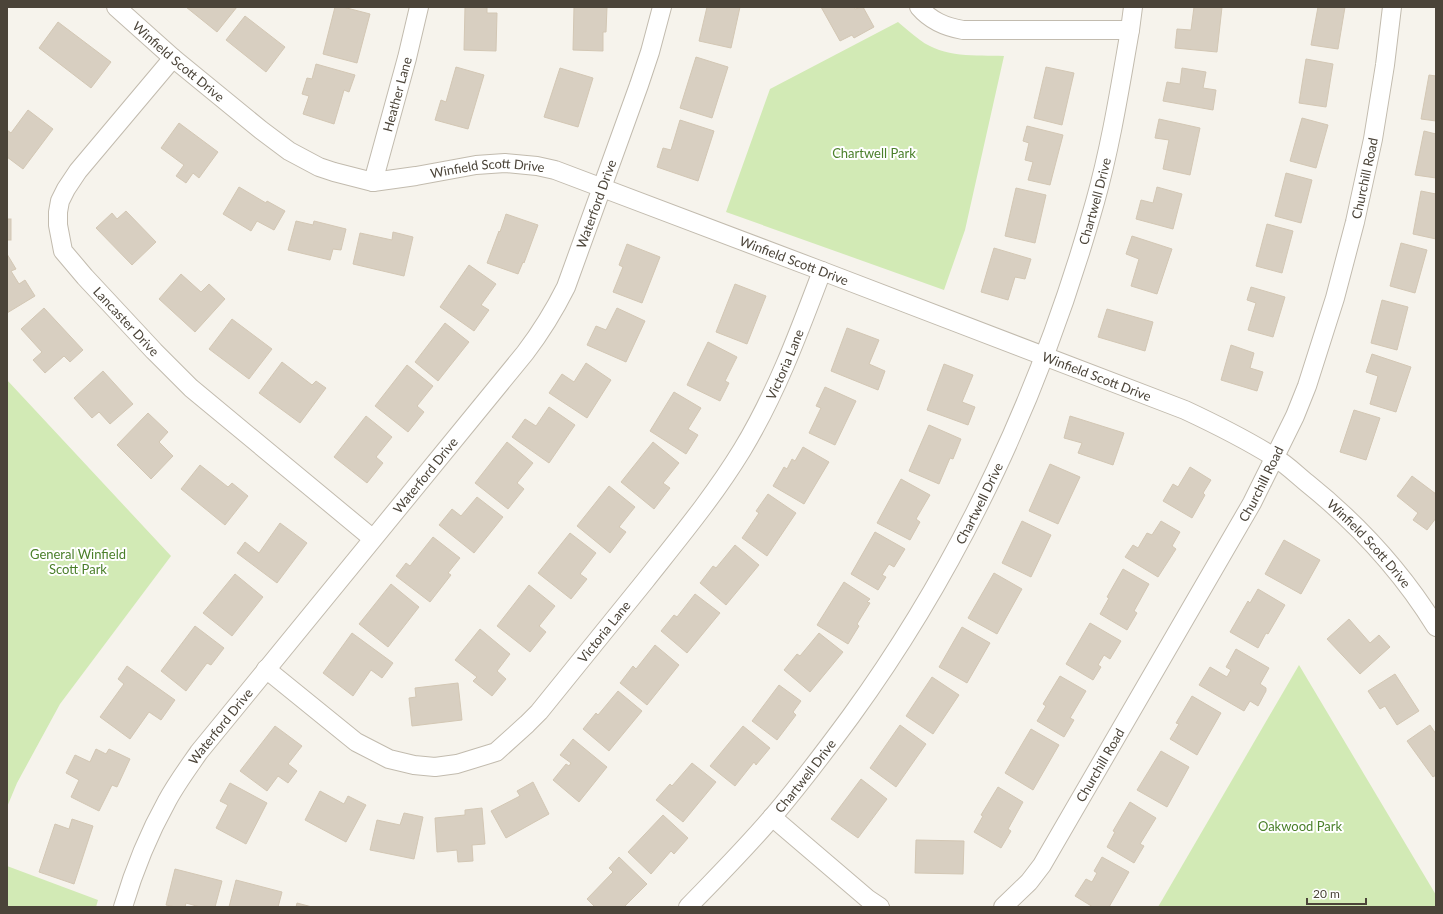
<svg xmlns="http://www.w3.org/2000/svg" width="1443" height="914" font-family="Lato,sans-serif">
<rect width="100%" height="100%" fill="#f6f3ec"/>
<g fill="#d2eab5">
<path d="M898,22C905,28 912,34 920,40C944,58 975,55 1004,56L965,230L944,290L726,212L770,89Z"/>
<polygon points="7,380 171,556 60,704 17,783 7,807"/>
<polygon points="1299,665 1436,895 1436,907 1158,907"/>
<polygon points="7,866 98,900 96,907 7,907"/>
</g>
<g fill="#d8cfc1" stroke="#d3c7b4">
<polygon points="186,7 237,7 217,32"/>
<polygon points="335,7 343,7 370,14 357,63 323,54"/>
<polygon points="465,7 487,7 487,13 497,13 496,51 464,50"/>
<polygon points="574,7 607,7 606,32 603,32 603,51 573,50"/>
<polygon points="707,7 740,7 731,48 699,41"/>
<polygon points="821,7 854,7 855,9 863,7 874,27 854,38 852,35 840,41"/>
<polygon points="1194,7 1222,7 1217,52 1175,48 1177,29 1191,30"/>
<polygon points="1318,7 1345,7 1338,49 1311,45"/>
<polygon points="245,16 285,47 266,72 226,40"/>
<polygon points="58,22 111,62 91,88 39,48"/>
<polygon points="696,57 728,67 712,118 680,108"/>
<polygon points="1306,59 1333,64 1326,107 1299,103"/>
<polygon points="316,64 355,75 349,92 344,90 334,124 303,114 309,96 302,94 307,78 312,79"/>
<polygon points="456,67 484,75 468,129 435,120 441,100 446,102"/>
<polygon points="1046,67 1074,73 1062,125 1034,118"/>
<polygon points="560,68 593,78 578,127 544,117"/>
<polygon points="1182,68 1206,72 1203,88 1216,90 1213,110 1163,101 1167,82 1180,84"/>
<polygon points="1429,75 1436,76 1436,121 1421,119"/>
<polygon points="28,110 53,129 23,169 7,157 7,130 11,133"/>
<polygon points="1302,118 1328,125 1316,168 1290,161"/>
<polygon points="1159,119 1200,128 1190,175 1163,169 1169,140 1155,138"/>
<polygon points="680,120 714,131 698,181 657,167 663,148 671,150"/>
<polygon points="179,123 218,152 199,178 193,173 186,183 176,176 184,165 161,148"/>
<polygon points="1027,126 1063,135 1050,185 1028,180 1033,162 1025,160 1029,143 1023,141"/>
<polygon points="1424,131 1436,134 1436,178 1415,175"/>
<polygon points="1286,173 1312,180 1301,223 1275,216"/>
<polygon points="239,187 266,203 267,201 285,211 274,230 257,221 251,231 223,214"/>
<polygon points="1157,187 1182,194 1173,229 1136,219 1141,200 1153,203"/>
<polygon points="1016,188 1046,195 1035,243 1005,236"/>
<polygon points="1421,191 1436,194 1436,239 1413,234"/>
<polygon points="126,211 156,242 132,265 96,228 112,213 117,219"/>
<polygon points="506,214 538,225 524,263 523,262 518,274 487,263 499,231 500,232"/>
<rect x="7" y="219" width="4" height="21"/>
<polygon points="296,221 313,225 314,221 346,229 341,250 333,249 330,260 288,250"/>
<polygon points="1267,224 1293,231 1282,273 1256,266"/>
<polygon points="393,232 413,237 404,276 353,264 360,233 392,240"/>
<polygon points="1132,236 1172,249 1157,294 1131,286 1139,259 1126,254"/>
<polygon points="1401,243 1427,250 1415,293 1390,286"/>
<polygon points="627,244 660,257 642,303 613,292 623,267 619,265"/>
<polygon points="994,248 1031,259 1025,279 1015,277 1008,300 981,292"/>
<polygon points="7,254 16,269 11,271 19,284 25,280 35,296 7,313"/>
<polygon points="469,265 496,284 481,305 489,310 474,331 440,307"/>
<polygon points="181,274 201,292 209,284 225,299 195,332 159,299"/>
<polygon points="735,284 766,296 747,344 716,332"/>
<polygon points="1251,287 1285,297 1273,337 1248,330 1256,303 1247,300"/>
<polygon points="1382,300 1408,307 1397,350 1371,343"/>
<polygon points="44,308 83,350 70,362 64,356 45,373 33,360 42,352 21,329"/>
<polygon points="617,308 645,321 626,362 587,345 596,326 606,330"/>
<polygon points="1107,309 1153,322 1145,351 1098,337"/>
<polygon points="232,319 272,349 249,379 209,349"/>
<polygon points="445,323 469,342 438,381 415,362"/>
<polygon points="847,328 879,340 869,364 885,371 878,390 831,371"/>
<polygon points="708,342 737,357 725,381 729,383 720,401 687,385"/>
<polygon points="1231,345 1254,353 1250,368 1263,372 1257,391 1221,380"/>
<polygon points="1372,354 1411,367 1396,412 1370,404 1378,376 1366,372"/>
<polygon points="282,362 312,385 316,381 326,388 300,423 259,393"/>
<polygon points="586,363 611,380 587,418 549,393 562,374 574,382"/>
<polygon points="944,364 973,375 962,402 975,407 968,425 927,410"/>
<polygon points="407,365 433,386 417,406 424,412 408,432 375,406"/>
<polygon points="103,371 133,404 110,424 99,412 92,418 74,398"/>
<polygon points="825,387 856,401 835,445 809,433 821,408 816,406"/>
<polygon points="674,392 701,408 688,429 698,435 686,454 650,431"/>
<polygon points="549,407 575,425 549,463 512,437 525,419 536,426"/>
<polygon points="1354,410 1380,418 1366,460 1340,452"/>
<polygon points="148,413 168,432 159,442 173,456 151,479 117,445"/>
<polygon points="366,416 392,437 376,457 383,463 367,483 334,457"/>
<polygon points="1070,416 1124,433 1113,465 1078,453 1082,443 1064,438"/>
<polygon points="929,425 961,439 953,459 950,458 939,484 909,471"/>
<polygon points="507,442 533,463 517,483 524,489 508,509 475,483"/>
<polygon points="653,442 679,463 663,483 670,488 654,509 621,482"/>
<polygon points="803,447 829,462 804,504 773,486 784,467 787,469 792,459 795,461"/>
<polygon points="1050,464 1080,477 1058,524 1029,511"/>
<polygon points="200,465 228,487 232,483 248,496 225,525 181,489"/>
<polygon points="1190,467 1211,480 1203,493 1205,495 1192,518 1163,501 1173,484 1178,487"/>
<polygon points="1412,476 1436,494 1436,518 1427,530 1413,520 1418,513 1397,496"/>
<polygon points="901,479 930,495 916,519 920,522 910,540 877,523"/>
<polygon points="609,486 635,507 619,527 626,532 610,553 577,526"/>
<polygon points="768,494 796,513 767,556 742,538 759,513 756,511"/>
<polygon points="477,497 503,517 474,553 439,525 452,509 461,516"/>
<polygon points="1022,521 1051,535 1031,577 1002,563"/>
<polygon points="1161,521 1180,532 1172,546 1176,549 1158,577 1125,557 1133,545 1138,548 1147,533 1152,535"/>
<polygon points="280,523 307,543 277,583 237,553 245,542 259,553"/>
<polygon points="875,532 905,549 894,567 889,564 882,575 886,577 878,590 851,574"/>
<polygon points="570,533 596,553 580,574 587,579 571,599 538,573"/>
<polygon points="433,537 460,558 448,573 451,575 430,602 396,576 406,563 410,566"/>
<polygon points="1284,540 1320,560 1301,594 1265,574"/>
<polygon points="735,545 759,565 726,605 700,583 713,566 716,568"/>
<polygon points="1123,569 1149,584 1134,611 1137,613 1127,630 1100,614 1109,598 1107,597"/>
<polygon points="994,573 1022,589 997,634 968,618"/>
<polygon points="235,574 263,597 232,636 203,613"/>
<polygon points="844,582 870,599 867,602 870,603 857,624 859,626 848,644 817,625"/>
<polygon points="391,584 419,607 388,647 359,624"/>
<polygon points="529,585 555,606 539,626 546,632 530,652 497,626"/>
<polygon points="1258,589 1285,605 1268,634 1266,633 1258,648 1230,632 1248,601 1250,603"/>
<polygon points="695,594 720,613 687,653 661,631 674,615 677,617"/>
<polygon points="1349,619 1370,643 1379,635 1390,647 1360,674 1327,639"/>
<polygon points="1090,623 1121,641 1110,659 1104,655 1098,665 1101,667 1093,680 1066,664"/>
<polygon points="195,626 224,648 211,665 207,663 186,691 161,671"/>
<polygon points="962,627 990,643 967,683 939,667"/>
<polygon points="480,629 510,654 497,671 506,679 492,696 473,681 477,677 455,660"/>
<polygon points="352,633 393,663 382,678 371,670 353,696 323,673"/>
<polygon points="819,633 843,652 810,692 784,670 797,654 800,656"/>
<polygon points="655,645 679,665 647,705 620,683 633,666 636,669"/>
<polygon points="1236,649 1269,668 1260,684 1266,688 1266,691 1258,706 1250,701 1244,711 1199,685 1210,667 1227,677 1231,670 1226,667"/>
<polygon points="127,666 175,700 161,720 149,712 130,739 100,717 124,684 118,679"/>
<polygon points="1395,674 1419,711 1397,725 1385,706 1380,709 1368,691"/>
<polygon points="1060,676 1086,691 1070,718 1074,720 1064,737 1037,721 1046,706 1043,704"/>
<polygon points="932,677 959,695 933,734 906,716"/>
<polygon points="458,683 462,720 412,726 409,698 416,697 415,688"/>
<polygon points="779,685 801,701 793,712 796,715 777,740 752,721"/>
<polygon points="618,691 642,711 609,751 583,729 596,713 598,715"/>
<polygon points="1192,696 1221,713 1197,755 1170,739 1179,724 1176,723"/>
<polygon points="900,725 926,744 896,787 870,768"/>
<polygon points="1430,725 1436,734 1436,775 1433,777 1407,741"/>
<polygon points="275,726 302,746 288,764 297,771 288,783 278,776 267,791 240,771"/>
<polygon points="743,726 770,748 756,765 754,762 735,786 710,766"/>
<polygon points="1031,729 1059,745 1033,790 1005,773"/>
<polygon points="573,739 607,767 579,802 553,780 566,764 569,766 571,763 560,755"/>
<polygon points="96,749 106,754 109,749 130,759 117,787 112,785 99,811 71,797 79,780 66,773 75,755 90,762"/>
<polygon points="1161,751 1189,767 1167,807 1137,790"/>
<polygon points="692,763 716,782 683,822 656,800 670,784 672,786"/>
<polygon points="861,779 887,799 858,838 831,819"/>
<polygon points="533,782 549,814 506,838 491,811 520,796 517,791"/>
<polygon points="230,783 267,803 246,844 216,828 228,805 220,801"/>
<polygon points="998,787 1023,802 1008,829 1011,831 1001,848 974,832 983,816 981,815"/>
<polygon points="320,791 344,804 348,796 366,805 346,842 305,820"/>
<polygon points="1130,802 1156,818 1140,844 1144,846 1134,863 1107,847 1115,832 1113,831"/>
<polygon points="482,808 485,844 472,845 473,861 458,862 457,850 437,852 435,818 465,815 465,810"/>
<polygon points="404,813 423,817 414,859 370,850 377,820 400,825"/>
<polygon points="663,815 688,838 674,854 671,851 651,874 628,852"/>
<polygon points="72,819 93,826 74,884 39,872 55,824 69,829"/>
<polygon points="916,840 964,841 963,874 915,873"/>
<polygon points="619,857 647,884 624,907 595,907 587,899 613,872 609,868"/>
<polygon points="1102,857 1129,872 1109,907 1093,907 1075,896 1086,879 1092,882 1097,873 1094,871"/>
<polygon points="175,869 222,881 215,907 200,907 186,903 185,907 176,907 166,905"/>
<polygon points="236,880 282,892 278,907 229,907"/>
<polygon points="297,903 312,907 296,907"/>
</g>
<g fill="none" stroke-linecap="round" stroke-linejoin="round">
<defs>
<g id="street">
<path id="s1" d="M116,7L173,58L261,130L289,151L319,167L334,172L373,182L416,176L476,165L505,163L537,166L555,170L822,271L1185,410C1215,424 1245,439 1274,457C1286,464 1296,474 1307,483C1358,524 1402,572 1436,627"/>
<path d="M919,7C931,21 945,27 963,30H1130L1133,7"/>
<path id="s2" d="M173,58L78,171L66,189L60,201L58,212V225L63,251L85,277L154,351L191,388L372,538"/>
<path id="s3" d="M373,182L407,58L419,7"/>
<path id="s4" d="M266,669L356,742L389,759L414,765L435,767L457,764L496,752L527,724L539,712C574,669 609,625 645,581C679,538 714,496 742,450C776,394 799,332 822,271"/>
<polyline points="772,817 868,899 880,907"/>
<path id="s5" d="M123,907C134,870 148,835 167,801C176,784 188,768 199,752L525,353C541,332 554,311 566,287L639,85L650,52L662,7"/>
<path id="s6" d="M688,907C717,877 747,847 774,815C801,783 826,750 851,716C963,562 1044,385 1095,202C1111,145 1120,87 1130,30"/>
<path id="s7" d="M1003,907L1029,882L1042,865L1252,503L1295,416L1307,386L1335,298L1355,222L1373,139L1385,65L1392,7"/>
</g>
</defs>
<use href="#street" stroke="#c2bbae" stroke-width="20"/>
<use href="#street" stroke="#fff" stroke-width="18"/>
</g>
<g text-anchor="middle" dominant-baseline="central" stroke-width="4" stroke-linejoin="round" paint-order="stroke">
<g font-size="13" fill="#4b4439" stroke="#fff">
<text stroke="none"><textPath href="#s1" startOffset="83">Winfield Scott Drive</textPath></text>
<text stroke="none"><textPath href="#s3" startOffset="91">Heather Lane</textPath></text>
<text stroke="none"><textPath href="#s1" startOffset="431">Winfield Scott Drive</textPath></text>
<text stroke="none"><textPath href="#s7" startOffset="821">Churchill Road</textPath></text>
<text stroke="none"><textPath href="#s6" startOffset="824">Chartwell Drive</textPath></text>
<text stroke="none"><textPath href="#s5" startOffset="855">Waterford Drive</textPath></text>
<text stroke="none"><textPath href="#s1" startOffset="755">Winfield Scott Drive</textPath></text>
<text stroke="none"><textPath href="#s2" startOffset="328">Lancaster Drive</textPath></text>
<text stroke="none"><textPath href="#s4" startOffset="749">Victoria Lane</textPath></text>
<text stroke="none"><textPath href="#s1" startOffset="1079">Winfield Scott Drive</textPath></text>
<text stroke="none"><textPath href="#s5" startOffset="531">Waterford Drive</textPath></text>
<text stroke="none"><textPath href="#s7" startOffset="497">Churchill Road</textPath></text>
<text stroke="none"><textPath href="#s6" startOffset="500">Chartwell Drive</textPath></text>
<text stroke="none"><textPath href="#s1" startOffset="1403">Winfield Scott Drive</textPath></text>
<text stroke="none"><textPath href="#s4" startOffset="425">Victoria Lane</textPath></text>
<text stroke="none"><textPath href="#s5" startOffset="207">Waterford Drive</textPath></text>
<text stroke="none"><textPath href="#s7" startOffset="173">Churchill Road</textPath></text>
<text stroke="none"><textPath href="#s6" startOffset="176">Chartwell Drive</textPath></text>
</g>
<g font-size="13" fill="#4a7f2a" stroke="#fff">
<text x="874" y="153">Chartwell Park</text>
<text x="78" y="554">General Winfield<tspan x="78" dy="15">Scott Park</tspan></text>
<text x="1300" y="826">Oakwood Park</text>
</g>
</g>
<rect width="1443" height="914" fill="none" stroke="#4b4439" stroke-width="16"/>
<path d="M1307 898v6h59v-6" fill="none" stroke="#4b4439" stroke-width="2"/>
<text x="1313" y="898" font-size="12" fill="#4b4439" stroke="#ffffff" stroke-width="3" paint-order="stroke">20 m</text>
</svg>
